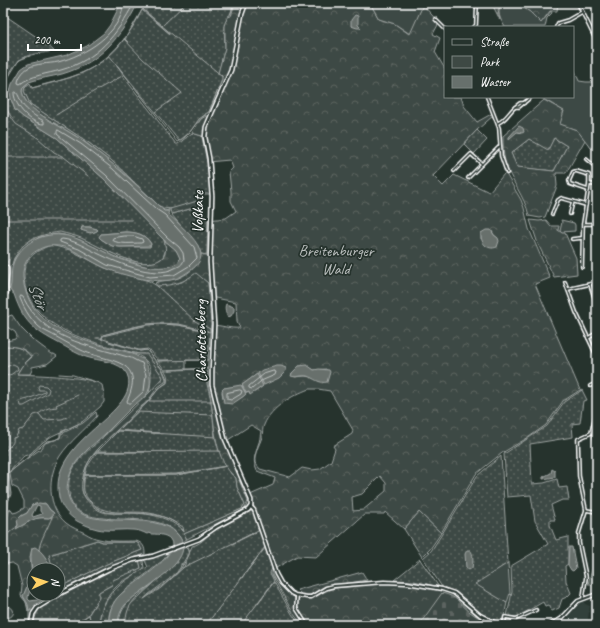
<svg xmlns="http://www.w3.org/2000/svg" width="600" height="628" font-family="Caveat,sans-serif">
<defs>
<pattern id="grass-dots" width="8" height="8" patternUnits="userSpaceOnUse"><rect width="8" height="8" fill="#3e4944"/><path d="M2 2h.1M6 6h.1" fill="none" stroke="#5b6460" stroke-width="1.8" stroke-linecap="round"/></pattern>
<pattern id="forest-crowns" width="20" height="18" patternUnits="userSpaceOnUse"><rect width="20" height="18" fill="#3e4944"/><path d="M2 6a3 3 0 1 1 6 0M12 15a3 3 0 1 1 6 0" fill="none" stroke="#5b6460"/></pattern>
<pattern id="wetland-marsh" width="20" height="14" patternUnits="userSpaceOnUse"><rect width="20" height="14" fill="#3e4944"/><path d="M1 5h8M5 5V1M11 12h8M15 12V8" fill="none" stroke="#5b6460"/></pattern>
<pattern id="cemetery-stones" width="16" height="16" patternUnits="userSpaceOnUse"><rect width="16" height="16" fill="#3e4944"/><path d="M2 7V4a2 2 0 0 1 4 0v3zM10 15v-3a2 2 0 0 1 4 0v3z" fill="#5b6460"/></pattern>
</defs>
<rect width="100%" height="100%" fill="#26332d"/>
<filter id="ink" filterUnits="userSpaceOnUse"><feTurbulence type="fractalNoise" baseFrequency=".025" numOctaves="2"/><feDisplacementMap in="SourceGraphic" scale="8" xChannelSelector="R" yChannelSelector="G"/><feConvolveMatrix kernelMatrix="1 2 1 2 8 2 1 2 1" color-interpolation-filters="sRGB"/></filter>
<g filter="url(#ink)">
<polygon fill="#333f3a" points="582,602 584,602 585,604 590,606 587,625 567,625 570,619 567,616 570,611 572,612"/>
<g fill="url(#grass-dots)" stroke="#9ea4a2" fill-rule="evenodd">
<path d="M145,3H234L230,15L228,16L224,25L225,48L218,74L223,77L209,112L199,119L190,132L179,141L117,65L124,75L123,76L176,144H178L192,133L202,136L207,162L210,194H201V200C188,204 172,213 159,206L111,160L89,143L30,104L24,91L25,87L30,83L32,88C59,81 88,75 110,55C115,51 120,45 124,39L128,42L125,39L142,10L170,34L143,9Z"/>
<path d="M3,14L44,42L54,51C29,56 20,52 8,77L3,74Z"/>
<path d="M11,99L15,110L23,117L57,138L86,163L103,178L159,234L164,240L166,249L163,257L157,262L140,263L120,257L82,239L33,238L23,246L14,258L12,265L10,266V289L7,290L9,259L6,265L3,263V103L5,106L3,101ZM82,227H89L97,229L98,230C92,235 88,232 81,230ZM125,232C136,232 146,234 151,244L150,247H120L112,246L101,239L99,237L101,234Z"/>
<polygon points="477,130 487,140 474,154 464,144"/>
<polygon points="554,138 567,146 554,171 516,167 511,153 529,139 548,149"/>
<polygon points="201,206 201,211 208,220 207,255 201,254 197,245 171,214"/>
<path d="M51,245L70,250L105,268L149,281L157,286L182,282L196,272L208,283L211,325L208,360H186V369L169,370L208,369L207,384L211,400L215,437L219,451L227,466L176,474L85,475L87,467L97,452H145L98,451L118,431L159,433L118,430C101,446 86,457 82,482C81,489 82,493 86,499C90,504 96,510 103,512C110,514 119,513 127,513C148,513 169,516 184,532L183,527C171,520 162,515 149,513C130,510 108,517 92,503C82,494 83,488 85,475H176L227,466L231,474L236,478L237,487L245,505L242,509L184,534L187,539L182,542C165,498 73,541 69,493C68,485 69,476 73,469C79,456 94,446 104,436C119,422 134,407 149,393L157,384L162,381V375L144,354H139C98,344 26,330 24,277C23,259 35,251 51,245ZM159,323L179,324L208,331L179,325L159,324L148,325L103,336L102,339L103,340L101,339L103,335C122,330 140,324 159,323ZM109,342L139,350L148,349L158,360H170L158,361C163,368 170,375 167,383L159,388L149,401L121,428L135,412L148,401L158,387L165,382L166,379L163,371L147,350L140,351Z"/>
<path d="M3,346C14,346 24,347 31,357L22,366L17,374C34,375 91,376 102,385L104,394V402L100,407L82,422L52,436L43,442L30,454L24,456L9,472L10,494L7,502L3,532Z"/>
<polygon points="582,390 587,400 583,401 580,423 572,424 573,437 530,444 532,484 544,483 557,479 559,488 567,487 569,500 562,500 551,505 555,520 550,520 550,525 556,540 568,537 568,564 565,566 566,581 571,593 567,597 562,599 559,608 552,611 549,605 545,606 543,602 517,617 507,616 512,592 511,566 548,544 535,521 531,495 507,497 504,454 547,426 564,402"/>
<polygon points="501,456 508,563 476,584 507,603 502,624 480,613 456,592 442,587 423,558 431,551 442,534 477,476"/>
<path d="M250,511L253,512L260,529L232,544L260,530L265,547L240,580L266,547L273,566L270,573L274,581L256,605L274,582L292,614L300,625H126L125,616L130,605L176,563H178L177,561L183,548L189,547L187,556L183,563L181,564C182,574 151,590 144,599L161,588L184,567L192,546C203,544 209,532 218,527C228,521 240,516 250,511Z"/>
<polygon points="419,512 441,533 430,549 422,557 404,529"/>
<polygon points="97,540 103,542 136,542 139,544 142,550 107,564 58,588 58,570 53,570 49,555"/>
<path d="M168,552C166,558 163,561 158,564C140,582 105,595 109,625H99C100,602 116,586 134,575C139,572 143,569 148,567L144,559Z"/>
<polygon points="597,553 597,584 588,584"/>
<path d="M139,559L141,568L99,592V598L88,615L73,625H33C35,615 38,609 46,603L110,570Z"/>
<polygon points="420,559 421,561 439,587 414,581 394,580"/>
</g>
<g fill="url(#forest-crowns)" stroke="#9ea4a2" fill-rule="evenodd">
<path d="M235,3H370L379,19L395,24L409,34L423,5L439,23L433,34L440,38L435,52L445,69V97H461L464,106L477,122L493,113L494,115L477,130L433,176L443,186L454,175L489,192L504,174H506L521,200L524,208L529,229L550,278L535,284L580,390L563,401L546,425L529,437L502,453L476,474L441,533L419,512L404,529L385,512L384,514H365L316,557L297,556L276,568L253,504L239,480L248,501L245,509L187,539L184,534L242,509L245,505L237,487L236,478C214,460 215,426 211,401C211,395 208,389 208,383C207,364 209,344 211,325C221,325 230,329 240,328L237,321L236,302L210,297L208,283L196,273C182,283 175,285 157,286L155,283C161,280 167,281 174,279C184,278 201,265 201,254L207,255L208,220L226,218L236,211L231,201V191L229,172L233,168L230,160L207,162L202,136L192,133L201,119L206,116L205,114L209,112L222,80V76L218,73L225,48V26L228,17L231,16ZM492,231L494,235L498,238L481,239V233ZM299,366L309,367L314,370L326,369L329,374L327,380L305,376L295,377L291,374ZM257,374L263,386L255,392L246,393L242,385ZM239,386L246,394C240,401 232,400 223,399L222,392L224,388ZM309,389H318L330,391L353,430L352,434L333,446L335,449L331,461L320,469L312,470L302,468L290,477L260,469L255,463C254,453 259,446 262,437C263,433 262,428 264,425C271,407 293,395 309,389ZM251,425L261,431C260,436 260,441 258,445C255,457 252,459 257,471L275,478L273,485L250,495L240,475L228,440ZM380,476L386,483V491L363,510L353,511L352,497L362,494Z"/>
<path d="M477,3C482,5 487,5 492,4L493,3H502L498,10L500,20L492,4L487,5L477,4Z"/>
<polygon points="516,3 523,3 530,6 531,8 534,7 537,3 558,3 557,11 550,11 541,23 530,12"/>
<path d="M544,100L564,111L561,124L577,130L585,140L566,173H556L557,186L545,217L540,218L529,216C525,196 510,181 505,161C503,154 503,144 503,136ZM554,138L567,146L554,171L517,167L511,153L529,139L548,150Z"/>
<polygon points="201,200 201,206 171,214 170,209"/>
<polygon points="530,220 539,221 546,220 551,226 559,226 558,230 562,233 565,233 576,258 577,274 554,277 538,244"/>
<path d="M12,315L21,328L32,339L52,354H54L57,356L47,364L32,367V370L30,374H17L22,366L32,357C25,347 14,346 3,346V342L15,339L17,336L15,332L4,325V321L9,316Z"/>
<polygon points="13,364 17,366 18,369 12,374 3,377 3,365 6,367"/>
<polygon points="39,385 46,386 49,389 48,393 24,406 21,406 20,401 28,399 45,392 45,390 39,390 38,387"/>
<path d="M96,412L97,416C85,430 70,441 60,456C47,477 47,507 66,523C72,528 79,530 85,533C90,536 94,538 99,539C110,542 124,541 136,541C143,543 145,547 145,554L108,568L58,593V588L107,564L142,550L139,544L136,542H103L97,540L49,555L53,570H50L48,563L39,550L32,549L30,557L32,577L23,596C26,601 27,606 30,611C33,604 40,603 44,597L41,594H55L45,599L33,611H28L26,602L21,596L22,586L17,566L12,563L7,564L6,558L3,556L5,548H3C3,533 6,521 10,508L13,513L17,512L24,508V501L18,489L12,486L10,474L11,471L25,460L42,448L45,443L60,438L61,434L83,423ZM45,503L50,510L53,512L52,517C47,519 43,517 38,518C30,519 23,527 16,527L18,525V520L21,516L27,513L32,505Z"/>
<polygon points="597,413 597,457 592,434"/>
<path d="M139,559H141L143,561L144,568C137,574 129,577 122,582C109,591 99,609 99,625H91L89,614L99,598V592L112,585L113,580L141,568Z"/>
<path d="M274,569L281,585L295,597C294,609 298,615 305,625H302L293,613L272,575V571Z"/>
<polygon points="362,572 367,580 326,587 312,595 302,595 297,590"/>
<path d="M386,583L423,586L450,593L456,596L477,616L497,625H308C302,616 295,609 299,597C313,600 322,591 335,588Z"/>
</g>
<g fill="url(#wetland-marsh)" stroke="#9ea4a2">
<path d="M29,82L25,87L24,91L30,104L89,143L111,160L159,206L164,208L169,209V211L164,210L159,206C135,183 111,162 85,142C69,131 51,122 35,111C29,105 24,100 22,91L23,87Z"/>
<path d="M60,232C67,234 74,235 81,238C100,246 140,273 161,259C167,255 166,246 164,240C171,245 179,250 180,260L177,263L171,267L158,268L148,267L115,257L80,240L64,235L58,234L39,237L15,259L12,265C20,241 36,235 60,232Z"/>
<path d="M129,352L139,354H147L162,376L163,378L149,393C151,383 154,367 144,359C140,355 133,354 129,352Z"/>
<path d="M153,584C138,596 125,603 126,625H119C119,604 137,594 153,584Z"/>
</g>
<path fill="url(#cemetery-stones)" stroke="#9ea4a2" d="M442,593C458,597 458,602 470,612C478,618 487,621 495,625H419Z"/>
<g fill="#3e4944" stroke="#9ea4a2">
<polygon points="370,3 420,3 423,5 410,34 395,24 379,19"/>
<path d="M502,3H516L530,12L541,23L551,11L552,13L547,18L545,27H505C500,19 496,12 502,3Z"/>
<polygon points="573,66 579,81 586,82 597,82 597,144 596,145 596,149 591,148 577,130 560,124 564,111 540,97 573,97"/>
<polygon points="561,220 574,223 575,225 575,231 561,232 560,231 562,222"/>
<polygon points="508,563 510,593 507,603 475,584"/>
<circle cx="8" cy="612" r="5.5"/>
</g>
<g fill="#67706c" stroke="#a4a9a7" fill-rule="evenodd">
<path d="M121,3H138C121,37 100,63 62,74C51,77 40,78 29,82L23,87L22,91C23,97 26,102 30,106C46,121 67,129 84,142C111,161 135,183 159,206L164,211H169L168,214C178,223 196,238 200,250C203,259 198,265 191,270C186,273 180,278 175,279C156,285 116,274 99,265C87,259 77,251 64,247C55,245 46,245 38,250C28,255 22,266 23,277C27,327 79,340 119,350C124,351 129,352 133,354C137,356 140,359 144,359C149,368 153,381 148,392C146,397 139,401 135,404C125,414 115,424 105,434C93,445 77,456 71,472C68,480 66,487 68,495C76,539 154,504 179,536C199,562 137,590 125,605C120,611 118,618 118,625H109C108,614 112,602 120,595C130,585 183,555 170,539C166,534 155,534 150,534L149,533L147,534C143,532 138,530 133,530C124,529 114,531 105,530C96,530 85,525 77,521C68,515 61,507 59,497C47,439 143,413 127,374C121,361 98,361 86,357C78,354 71,350 64,346C37,332 24,325 14,294L11,292L10,289C13,278 9,268 16,257C30,235 56,229 80,240C91,245 102,251 113,256C130,263 148,269 166,267C172,266 179,264 180,258L176,250L164,240L103,178L57,138L23,117L15,110L11,99L10,91L12,84L21,69L28,64L67,55L87,46L104,33L110,25Z"/>
<polygon points="355,15 358,16 358,25 361,28 357,28 351,26 351,20"/>
<polygon points="519,126 523,128 524,132 522,133 517,132 509,139 509,137"/>
<path d="M82,227H89L97,229L98,230C91,235 88,232 81,230Z"/>
<path d="M486,230H491L494,235L498,238L499,241L497,247C487,251 480,242 481,233Z"/>
<path d="M125,232C136,232 145,234 151,244L150,246L120,247L112,246L101,239L99,237L101,234Z"/>
<path d="M226,304L234,307V311L231,316L228,317C226,313 224,308 226,304Z"/>
<path d="M307,365L314,370L319,369L329,370L330,372L327,382C319,384 314,378 307,376C302,375 296,378 291,376L292,373L299,366Z"/>
<polygon points="277,366 281,366 286,368 286,371 279,378 264,385 258,373 262,370"/>
<polygon points="257,374 263,386 250,395 249,392 246,393 242,385"/>
<path d="M241,385L246,394C243,397 235,402 232,404L224,403L222,390L224,388Z"/>
<polygon points="552,469 555,471 555,477 543,479 543,477 551,473"/>
<path d="M39,503L46,504L50,510L54,513L53,515L49,518C34,516 29,522 16,529L18,525L17,520L21,516L27,513L32,505ZM37,505L40,506V511L42,514L33,517L32,515Z"/>
<path d="M35,547C42,551 50,562 50,570H34V581L31,583C32,589 28,593 28,599L30,601L37,600L39,598L37,594H41L44,598C40,604 33,604 30,611H28C30,605 26,601 23,596L28,584L32,580C33,569 29,559 32,548Z"/>
<polygon points="569,547 572,547 576,568 573,571 571,570 568,565"/>
<path d="M467,550H470C474,553 473,563 472,568L469,570L466,568L465,554Z"/>
</g>
<g fill="none" stroke-linecap="round" stroke-linejoin="round">
<g stroke="#c2c6c4" stroke-width="1">
<path d="M124,3C121,34 85,55 58,62C49,64 36,63 28,68C23,71 18,78 18,83L20,84C32,75 47,74 61,70C97,60 117,35 134,3"/>
<path d="M16,92C19,95 20,100 22,104C27,111 36,117 44,121V124C31,124 15,106 14,94Z"/>
<path d="M58,130L81,144L113,169L156,209L165,215L194,247L197,258L189,266L174,275L150,277L107,265L79,249L60,242V240L62,239C73,240 83,246 93,251C113,261 154,280 175,268C180,266 182,265 184,260L183,253L179,247L167,237L106,175L57,134V132Z"/>
<path d="M125,236H133L142,239L143,242L141,243C132,243 120,245 112,240L113,238Z"/>
<path d="M21,296L23,297C43,339 87,345 128,357C133,358 137,362 142,363L146,375L144,391L131,403H128L127,401C147,357 107,363 81,350C68,344 56,336 43,330C32,322 25,311 20,298Z"/>
<polygon points="274,371 276,372 275,375 261,381 252,389 249,388 249,386 264,374"/>
<polygon points="240,390 242,391 241,394 231,400 227,399 227,393"/>
</g>
<g stroke="#a4a9a7" stroke-width="1">
<polyline points="143,10 222,76"/>
<polyline points="231,13 234,3"/>
<polyline points="162,26 186,3"/>
<polyline points="124,39 143,59 182,93 155,112"/>
<path d="M109,55L177,142C190,137 194,123 205,115"/>
<polyline points="3,74 8,78 19,60 30,56"/>
<path d="M32,88C48,83 65,80 80,74C110,61 133,33 145,3"/>
<polyline points="3,103 13,120 16,124 38,138 54,152 64,157 88,176"/>
<polyline points="56,115 93,92 124,75"/>
<polyline points="3,157 62,157"/>
<polyline points="3,220 132,220"/>
<path d="M96,338H100L140,351L147,350L163,370L167,379L166,383C158,388 156,393 149,400C132,419 96,444 86,467C83,476 83,486 83,494C88,500 93,506 99,509C105,513 113,513 120,513C143,513 169,512 184,531"/>
<polyline points="102,338 103,335 148,324 159,324 179,325 210,332 210,329 195,321 157,286"/>
<polyline points="156,361 208,360"/>
<polyline points="165,370 208,368"/>
<polyline points="59,374 73,375 96,382"/>
<polyline points="149,401 212,401"/>
<polyline points="136,412 213,415"/>
<polyline points="39,414 44,420 62,419 69,416"/>
<polyline points="3,420 8,415"/>
<polyline points="119,431 216,437"/>
<polyline points="97,452 220,451"/>
<path d="M3,454L5,453C6,446 15,446 13,438L16,437L19,430L23,429L34,415C40,414 42,411 46,409C50,407 53,408 57,407L56,405L78,395"/>
<polyline points="84,475 176,475 227,466"/>
<polyline points="6,522 8,502 11,494 8,474 10,472 47,441 55,440 60,437 60,433 82,422"/>
<polyline points="3,538 15,528"/>
<path d="M39,550C39,542 49,526 52,517"/>
<polyline points="181,564 183,565 189,555 190,549"/>
<polyline points="182,568 260,530"/>
<path d="M144,599C157,588 175,580 183,565"/>
<polyline points="29,625 29,611"/>
<polyline points="74,625 89,615 91,625"/>
<polyline points="206,625 263,550"/>
<polyline points="241,625 274,582"/>
</g>
<defs>
<g id="minor">
<polyline points="435,19 445,29"/>
<polyline points="474,27 476,25 477,3"/>
<polyline points="556,27 558,23 568,20 582,12"/>
<polyline points="3,95 7,85"/>
<polyline points="487,97 499,128 501,156 507,173"/>
<polyline points="515,107 520,103 524,103"/>
<path d="M498,123C507,119 508,113 515,107H519L531,97"/>
<polyline points="586,159 597,168"/>
<polyline points="454,171 471,154 482,164"/>
<polyline points="468,178 500,146"/>
<polyline points="597,185 589,184 583,224 597,224"/>
<polyline points="588,190 570,184 569,181 573,172 576,171 589,175 589,184"/>
<polyline points="552,214 558,200 561,198 586,205"/>
<polyline points="570,214 573,201"/>
<polyline points="572,239 582,238"/>
<path d="M3,265L7,267C9,275 5,284 7,293"/>
<polyline points="582,267 583,224"/>
<polyline points="565,282 576,312 597,357"/>
<polyline points="590,284 597,281"/>
<polyline points="568,289 590,284 597,306"/>
<polyline points="588,338 597,333"/>
<polyline points="590,386 597,383"/>
<polyline points="586,510 597,512"/>
<polyline points="297,596 296,608 307,625"/>
<polyline points="583,598 586,577 579,543 579,533 586,510 579,476 578,441 578,439 591,433 597,409"/>
<polyline points="504,625 505,617 516,619 536,610"/>
<polyline points="560,625 561,619"/>
</g>
<g id="tertiary">
<polyline points="578,3 597,42"/>
<polyline points="251,507 254,510 276,574 281,583 291,593 295,595 307,597 311,597 326,588 334,586 384,582 407,583 442,589 454,593 480,615 499,625"/>
<polyline points="549,625 561,619 578,601 597,594"/>
</g>
<polyline id="secondary" points="31,625 33,614 37,608 63,592 109,569 133,560 153,556 199,539 216,527 248,510 251,506 251,500 225,439 212,385 212,372 214,324 210,262 212,196 209,158 205,137 206,127 212,113 231,70 242,14 246,3"/>
</defs>
<use href="#minor" stroke="#fff" stroke-width="4.5"/>
<use href="#tertiary" stroke="#fff" stroke-width="5"/>
<use href="#secondary" stroke="#fff" stroke-width="5.5"/>
<use href="#minor" stroke="#26332d" stroke-width="1.5"/>
<use href="#tertiary" stroke="#26332d" stroke-width="2"/>
<use href="#secondary" stroke="#26332d" stroke-width="2.5"/>
</g>
</g>
<g text-anchor="middle" dominant-baseline="central" stroke-width="3.5" stroke-linejoin="round" paint-order="stroke">
<g font-size="16" fill="#fff" stroke="#26332d">
<text transform="translate(198 212) rotate(-89)">Voßkate</text>
<text transform="translate(201 341) rotate(-91)">Charlottenberg</text>
</g>
<g font-size="16" fill="#bbbfbe" stroke="#26332d">
<text x="336" y="251">Breitenburger<tspan x="336" dy="18">Wald</tspan></text>
</g>
<g font-size="17" font-style="italic" fill="#b3b8b6" stroke="#26332d">
<text transform="translate(38 296) rotate(68)">Stör</text>
</g>
</g>
<rect width="600" height="628" fill="none" stroke="#26332d" stroke-width="16"/>
<rect x="8" y="8" width="584" height="612" fill="none" stroke="#fff" stroke-width="1.5" filter="url(#ink)"/>
<rect x="444" y="26" width="130" height="72" fill="#26332d" stroke="#7d8581"/>
<rect x="452" y="39" width="20" height="6" fill="#26332d" stroke="#7d8581"/>
<text x="480" y="46" font-size="12" fill="#ffffff">Straße</text>
<rect x="452" y="56" width="20" height="12" fill="#3e4944" stroke="#7d8581"/>
<text x="480" y="66" font-size="12" fill="#ffffff">Park</text>
<rect x="452" y="76" width="20" height="12" fill="#67706c" stroke="#7d8581"/>
<text x="480" y="86" font-size="12" fill="#ffffff">Wasser</text>
<g transform="translate(46 582) rotate(87)"><circle r="19" fill="#26332d" stroke="#7d8581"/>
<path d="M0-3L7 15L0 10L-7 15Z" fill="#ffd166"/>
<text y="-6" font-size="11" font-weight="bold" text-anchor="middle" fill="#ffffff">N</text>
</g>
<path d="M28 44v6h53v-6" fill="none" stroke="#ffffff" stroke-width="2"/>
<text x="34" y="44" font-size="12" fill="#ffffff" stroke="#26332d" stroke-width="3" paint-order="stroke">200 m</text>
</svg>
